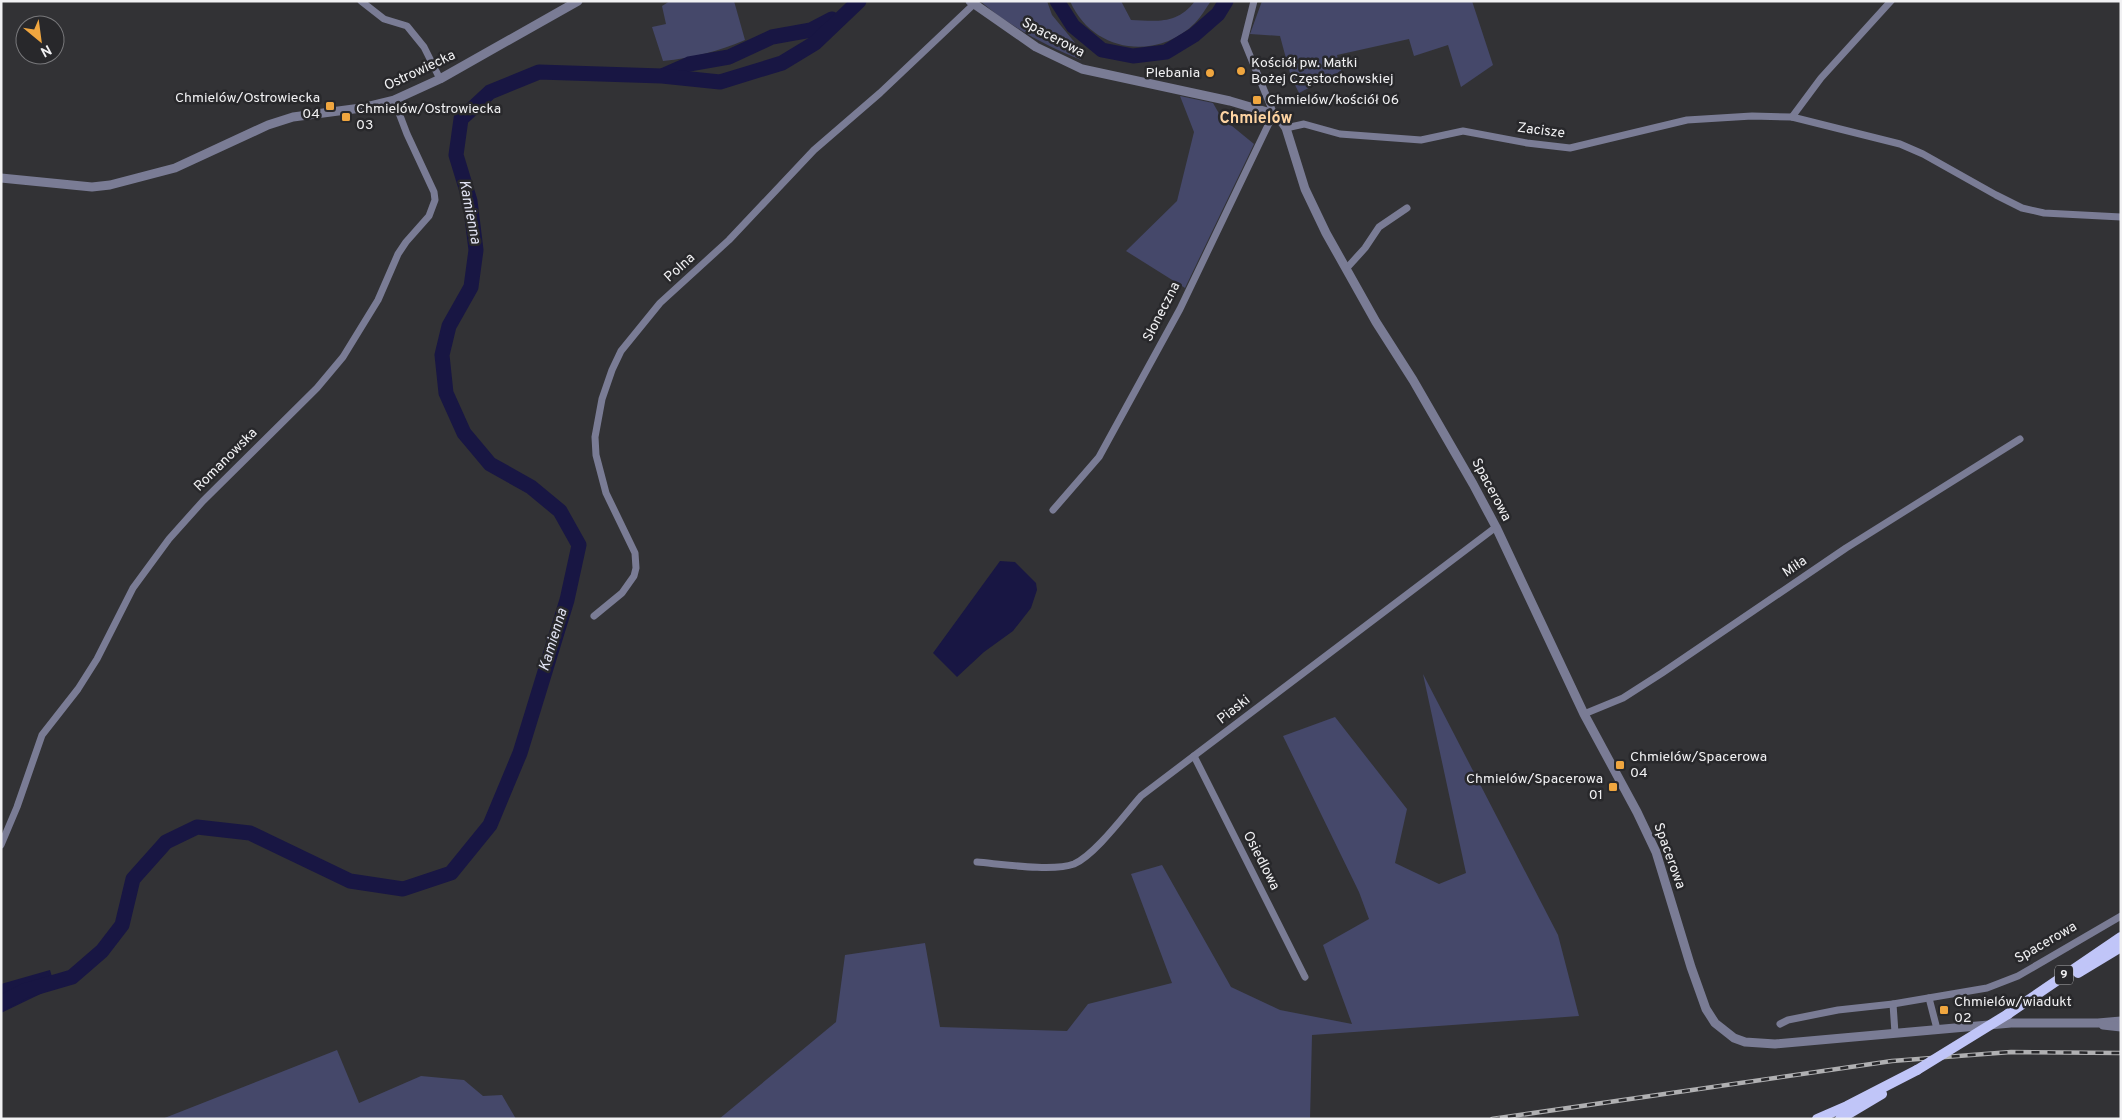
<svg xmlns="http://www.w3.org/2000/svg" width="2122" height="1120" font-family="Overpass,sans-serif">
<rect width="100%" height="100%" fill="#323235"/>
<g fill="#45486a">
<path d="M670,1H734L745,40C719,51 693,58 663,61L652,27L666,24L662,6Z"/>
<path d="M980,1H1047L1052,15L1081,50V60C1046,46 1009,26 980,1Z"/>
<path d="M1070,1H1121L1131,20C1156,21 1177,25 1195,1H1211C1206,8 1201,17 1195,23C1156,62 1092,52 1070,1Z"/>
<polygon points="1262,1 1472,1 1493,65 1461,87 1448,45 1414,56 1409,39 1337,55 1341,71 1299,93 1291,77 1280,36 1250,34"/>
<polygon points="1180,96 1213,103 1221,117 1254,144 1185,288 1126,251 1177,201 1194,132"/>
<polygon points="1423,674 1558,935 1579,1016 1312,1035 1310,1119 719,1119 836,1022 845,955 925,943 940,1027 1067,1031 1088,1004 1172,983 1131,874 1162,865 1231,987 1280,1010 1352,1024 1323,945 1369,919 1359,892 1283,736 1335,717 1407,809 1395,863 1439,884 1466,873"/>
<polygon points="337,1050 359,1103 421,1076 464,1080 483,1096 502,1095 516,1119 162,1119"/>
</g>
<g fill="#181643">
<polygon points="1000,561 1015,562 1036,583 1037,590 1031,608 1013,631 984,652 957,677 933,653"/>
<polygon points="50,970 55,987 1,1013 1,984"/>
</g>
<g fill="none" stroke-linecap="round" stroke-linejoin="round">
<polyline stroke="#181643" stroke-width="2.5" points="1219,1 1223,7"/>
<g stroke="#181643" stroke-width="15">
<polyline points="1057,1 1073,26 1102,50 1133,56 1166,52 1194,35 1218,14 1226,1"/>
<polyline points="664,75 689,64 729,57 772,37 811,30 832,19"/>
<polyline points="1,1003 24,991 72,977 102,951 122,925 133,879 166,842 197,827 250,833 350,881 403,889 451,873 490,825 520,753 567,600 579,545 560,511 531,487 490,464 464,433 446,393 442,355 449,326 471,287 476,250 470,201 456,155 461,119 490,92 539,72 662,76 720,82 782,63 815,43 859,1"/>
</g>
<g stroke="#7a7c95" stroke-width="7">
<polyline points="361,1 384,19 407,26 424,47 440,79"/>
<polyline points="1792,117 1821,78 1891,1"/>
<polyline points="1286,128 1304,124 1340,134 1421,140 1463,131 1527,143 1570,148 1687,120 1752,116 1792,117 1900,144 1923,154 1996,195 2022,208 2044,213 2121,217"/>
<polyline points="1346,269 1365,248 1379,227 1407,208"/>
<polyline points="1053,510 1099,457 1180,309 1271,119 1273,112 1244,41 1254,1"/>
<polyline points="594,616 622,593 634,576 636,568 635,553 606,493 596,455 595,437 602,399 612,370 621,351 660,303 729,240 814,150 880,93 974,4"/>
<polyline points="1584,714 1623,698 1662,673 1846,548 2020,439"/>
<polyline points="1194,756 1305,977"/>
<polyline points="1,845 17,807 42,735 78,689 97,659 133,588 169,539 203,501 317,388 343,357 378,300 398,254 406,242 429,216 435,200 434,192 407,134 394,100"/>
<path d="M977,862C1001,864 1053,872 1074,864C1095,855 1125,814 1141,796L1496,527"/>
<polyline points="1929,998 1937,1029"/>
<polyline points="1893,1004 1895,1033"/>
<polyline points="1780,1024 1788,1020 1838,1010 1893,1004 1987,988 2018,976 2121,916"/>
</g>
<g stroke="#7a7c95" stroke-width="9">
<polyline points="970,1 1036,47 1082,69 1230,101 1277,115 1286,128 1305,189 1326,233 1376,322 1413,380 1473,484 1496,527 1584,714 1637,812 1656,852 1691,967 1706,1009 1715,1023 1734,1038 1745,1042 1775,1044 2011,1023 2098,1023 2121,1021"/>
<polyline points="1,178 92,187 110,185 175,168 268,125 293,117 361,108 394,100 440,79 578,1"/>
<polyline points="2103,1025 2121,1027"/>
</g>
<g stroke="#c0c5f8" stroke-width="10">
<polyline points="2078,973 2121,947"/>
<polyline points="2008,1014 2121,937"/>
<polyline points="1817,1119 1847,1106 1917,1070"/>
<polyline points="1840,1119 1882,1094"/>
</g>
<defs>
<polyline id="rail" points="1492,1119 1892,1061 2011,1052 2121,1053"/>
</defs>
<use href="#rail" stroke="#b0b0b2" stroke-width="4.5"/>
<use href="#rail" stroke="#28282b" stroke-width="2.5" stroke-dasharray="8" stroke-linecap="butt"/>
<polyline stroke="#c0c5f8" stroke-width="10" points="1917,1070 2008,1014"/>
</g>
<g fill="#f0a63f" stroke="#28282b" stroke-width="2">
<circle cx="1241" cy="71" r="5"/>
<circle cx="1210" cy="73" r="5"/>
<rect x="1252" y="95" width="10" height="10" rx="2.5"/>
<rect x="325" y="101" width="10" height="10" rx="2.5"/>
<rect x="341" y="112" width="10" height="10" rx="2.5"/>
<rect x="1615" y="760" width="10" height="10" rx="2.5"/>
<rect x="1608" y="782" width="10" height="10" rx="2.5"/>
<rect x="1939" y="1005" width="10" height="10" rx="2.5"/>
</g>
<g text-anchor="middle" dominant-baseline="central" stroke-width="5" stroke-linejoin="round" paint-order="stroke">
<rect fill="#28282b" stroke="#b5b5b7" stroke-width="1" x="2055" y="965.5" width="18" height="19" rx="4"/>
<g font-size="12" font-weight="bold" fill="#f1f1f3">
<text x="2064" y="975">9</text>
</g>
<g font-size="14" fill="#f1f1f3" stroke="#28282b">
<text transform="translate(1053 38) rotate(28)">Spacerowa</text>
<text transform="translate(420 71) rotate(-25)">Ostrowiecka</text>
<text transform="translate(1541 131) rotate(7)">Zacisze</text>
<text transform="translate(680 268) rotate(-42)">Polna</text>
<text transform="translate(1162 312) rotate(-63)">Słoneczna</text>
<text transform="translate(226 460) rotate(-45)">Romanowska</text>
<text transform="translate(1491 490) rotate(62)">Spacerowa</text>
<text transform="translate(1795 567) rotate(-34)">Miła</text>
<text transform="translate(1234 710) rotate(-38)">Piaski</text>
<text transform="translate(1669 856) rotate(70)">Spacerowa</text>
<text transform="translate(1261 861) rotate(63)">Osiedlowa</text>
<text transform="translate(2046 943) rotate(-30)">Spacerowa</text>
</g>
<g font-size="14" fill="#f1f1f3" stroke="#28282b" text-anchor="start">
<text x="1251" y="63">Kościół pw. Matki<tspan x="1251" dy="16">Bożej Częstochowskiej</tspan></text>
<text x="1200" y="73" text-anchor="end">Plebania</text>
<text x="320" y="98" text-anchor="end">Chmielów/Ostrowiecka<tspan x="320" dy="16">04</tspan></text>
<text x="1267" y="100">Chmielów/kościół 06</text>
<text x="356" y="109">Chmielów/Ostrowiecka<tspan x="356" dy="16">03</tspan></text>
<text x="1630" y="757">Chmielów/Spacerowa<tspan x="1630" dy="16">04</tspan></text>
<text x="1603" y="779" text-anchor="end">Chmielów/Spacerowa<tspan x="1603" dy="16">01</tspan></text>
<text x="1954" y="1002">Chmielów/wiadukt<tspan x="1954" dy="16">02</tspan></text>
</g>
<g font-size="15" font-style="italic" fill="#e1e3f3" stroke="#28282b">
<text transform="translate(469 212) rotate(79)">Kamienna</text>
<text transform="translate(554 640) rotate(-73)">Kamienna</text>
</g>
<g font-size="16" font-weight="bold" fill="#fed4a2" stroke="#28282b">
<text x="1256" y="119">Chmielów</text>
</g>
</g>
<rect width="2122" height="1120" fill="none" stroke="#f1f1f3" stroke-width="5"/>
<g transform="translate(40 40) rotate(151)"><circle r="24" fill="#28282b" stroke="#78787b"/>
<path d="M0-4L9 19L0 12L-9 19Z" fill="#f0a63f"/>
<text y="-8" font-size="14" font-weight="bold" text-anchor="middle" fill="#f1f1f3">N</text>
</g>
</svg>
